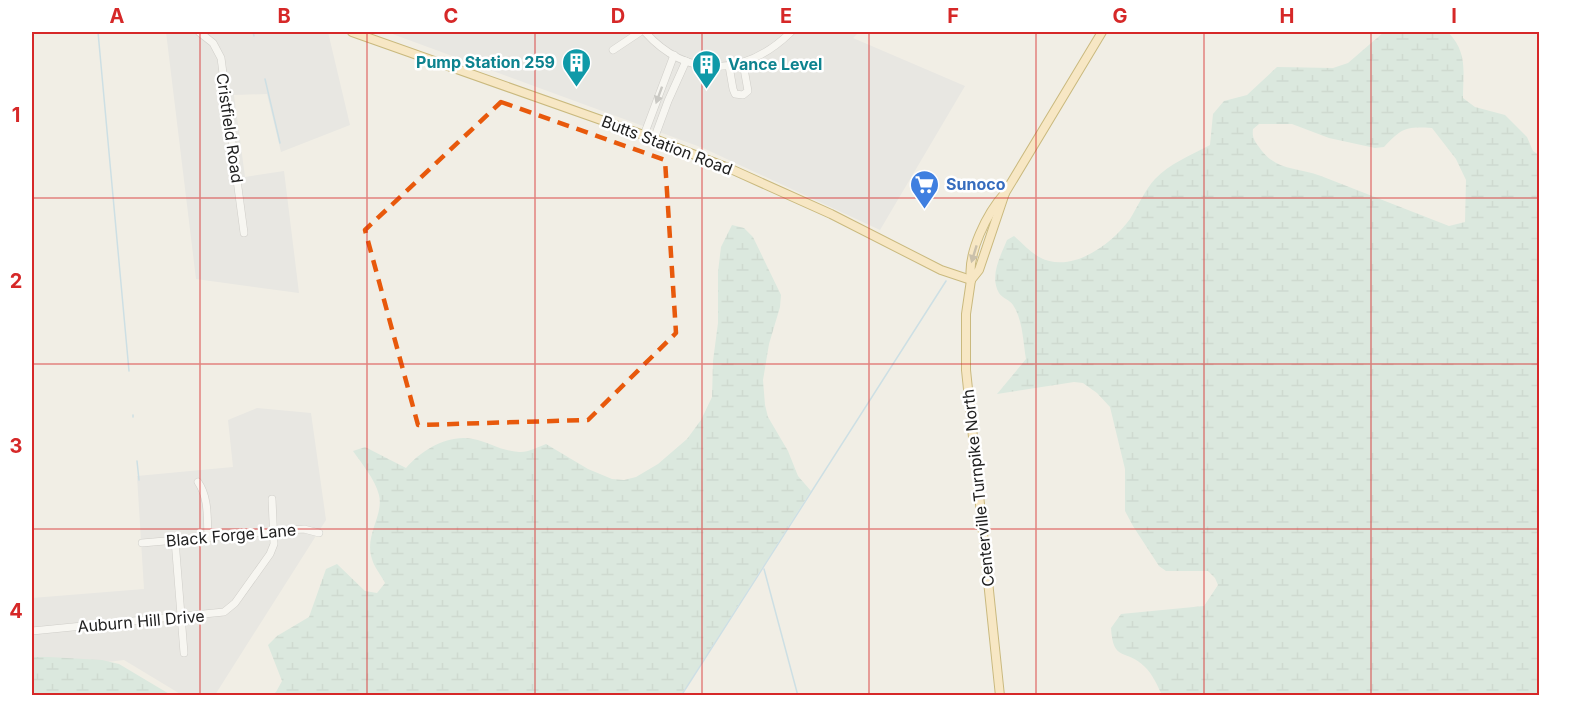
<svg xmlns="http://www.w3.org/2000/svg" width="1571" height="727" font-family="Inter,sans-serif">
<defs>
<pattern id="wetland-marsh" width="20" height="14" patternUnits="userSpaceOnUse" patternTransform="scale(1.5)"><rect width="20" height="14" fill="#c1e0d5"/><path d="M1 5h8M5 5V1M11 12h8M15 12V8" fill="none" stroke="#a6c0b7"/></pattern>
</defs>
<rect width="100%" height="100%" fill="#f1eee5"/>
<g fill="#dedddd">
<polygon points="166,32 328,32 350,125 281,152 267,94 234,95 245,177 284,171 299,293 196,279"/>
<polygon points="387,32 859,32 853,38 965,86 880,230 703,148"/>
<polygon points="257,408 311,413 326,520 215,695 182,695 124,660 32,671 32,598 144,589 137,476 233,467 228,420"/>
</g>
<g fill="url(#wetland-marsh)" fill-rule="evenodd">
<path d="M1384,32H1448C1468,53 1463,71 1463,98L1475,107L1505,115L1527,137L1533,151L1539,155V695H1162C1157,685 1153,675 1145,667C1126,648 1113,663 1111,628L1121,614L1204,606L1218,585L1215,578L1208,571H1166L1159,566L1133,526L1125,511V469L1110,407L1097,393L1083,383L1074,382L997,394L1026,359C1023,342 1023,320 1013,305C1010,300 1002,298 999,293C989,276 1001,255 1007,240L1014,236C1022,243 1030,252 1039,257C1071,275 1112,244 1130,219C1138,206 1145,190 1155,179C1169,164 1191,155 1210,145L1213,114L1224,101L1247,95L1277,67L1333,68L1348,63ZM1259,124H1292L1329,138L1375,148L1384,147C1402,128 1405,126 1432,128L1456,159L1466,180L1465,222L1449,226L1321,176C1295,167 1275,171 1259,147C1254,140 1252,137 1253,129Z"/>
<path d="M732,225L744,228L753,237L781,295L780,307L769,344L763,380L765,405L768,417L788,451L798,476L811,491L681,695H272L276,692L282,681L268,645L277,636L309,617L326,569L337,564L365,591L377,593L385,583C381,575 374,567 372,559C364,535 384,516 379,495C375,479 362,464 353,451L365,447L406,468C422,450 448,434 473,439C489,442 501,451 519,452C527,453 538,447 546,444L588,469L612,479L624,480L636,477L658,464L687,439L701,420L712,397L713,361L718,323V272L721,247Z"/>
<polygon points="49,657 102,660 119,664 171,695 32,695 32,657"/>
</g>
<g fill="none" stroke-linecap="round" stroke-linejoin="round">
<g stroke="#a3cde2" stroke-width="1.5">
<polyline points="98,32 129,371"/>
<polyline points="253,32 254,36"/>
<polyline points="265,79 280,143"/>
<polyline points="133,415 133,417"/>
<polyline points="137,461 139,480"/>
<polyline points="764,569 798,696"/>
<polyline points="681,696 946,281"/>
</g>
<defs>
<g id="minor">
<polyline points="199,32 213,43 221,58 244,233"/>
<path d="M645,32C689,81 747,75 791,32"/>
<polyline points="613,50 640,32"/>
<polyline points="729,66 733,89 735,94 743,95 748,91 743,63"/>
<polyline points="644,135 674,55"/>
<polyline points="654,139 668,101 686,61"/>
<path d="M198,482C209,498 207,518 208,538"/>
<polyline points="175,540 184,653"/>
<polyline points="142,543 289,530 304,529 319,533"/>
<polyline points="32,631 224,612 235,603 270,554 274,544 272,499"/>
</g>
<g id="major">
<polyline points="352,32 652,138 733,170 831,214 941,270 971,280"/>
<path d="M971,280C967,253 987,213 1005,193L1102,32"/>
<polyline points="1000,696 966,370 966,314 971,280 979,270 1005,193"/>
</g>
</defs>
<use href="#minor" stroke="#a7a7a7" stroke-width="8"/>
<use href="#major" stroke="#9b7800" stroke-width="10"/>
<use href="#minor" stroke="#fff" stroke-width="7"/>
<use href="#major" stroke="#ffde9c" stroke-width="8"/>
</g>
<defs><path id="oneway-solid" d="M-6-.8H1V-3.2L6.5 0L1 3.2V.8H-6Z" transform="scale(1.5)"/></defs>
<use fill="#9b9b9b" href="#oneway-solid" transform="translate(659 95) rotate(110)"/>
<use fill="#9b8864" href="#oneway-solid" transform="translate(974 254) rotate(107)"/>
<path d="M0 0H1571V727H0ZM501,102L665,160L676,333L588,420L418,425L365,230Z" fill="#f1eee5" fill-opacity=".55" fill-rule="evenodd"/>
<path fill="none" stroke="#e8590c" stroke-width="4.5" stroke-dasharray="12 8" stroke-linejoin="round" d="M501,102L665,160L676,333L588,420L418,425L365,230Z"/>
<path fill="none" stroke="#d62828" stroke-width="1.5" stroke-opacity="0.55" d="M200,32V696M367,32V696M535,32V696M702,32V696M869,32V696M1036,32V696M1204,32V696M1371,32V696M32,198H1540M32,364H1540M32,529H1540"/>
<defs>
<symbol id="building-pin" viewBox="-11 -11 22 30"><path d="M0 17L-7.5 6A9.5 9.5 0 1 1 7.5 6Z" fill="#0f9aa8" stroke="#fff"/><path d="M-4-6H4V6H1V3H-1V6H-4ZM-2.5-4.3h1.7v1.8h-1.7ZM.8-4.3h1.7v1.8H.8ZM-2.5-1h1.7V.8h-1.7ZM.8-1h1.7V.8H.8Z" fill="#fff"/></symbol>
<symbol id="supermarket-pin" viewBox="-11 -11 22 30"><path d="M0 17L-7.5 6A9.5 9.5 0 1 1 7.5 6Z" fill="#3f7fe0" stroke="#fff"/><path d="M-6-5.5h2.5l.6 2H6L4.5 2H-2.5L-4.4-4H-6ZM-1.5 3.2a1.3 1.3 0 1 0 .1 0ZM3 3.2a1.3 1.3 0 1 0 .1 0Z" fill="#fff"/></symbol>
</defs>
<g fill-rule="evenodd">
<use href="#building-pin" x="560" y="46" width="33" height="45"/>
<use href="#building-pin" x="690" y="48" width="33" height="45"/>
<use href="#supermarket-pin" x="908" y="168" width="33" height="45"/>
</g>
<g text-anchor="middle" dominant-baseline="central" stroke-width="5" stroke-linejoin="round" paint-order="stroke">
<g font-size="16" font-weight="bold" fill="#0d838f" stroke="#fff" text-anchor="end">
<text x="555" y="62">Pump Station 259</text>
<text x="728" y="64" text-anchor="start">Vance Level</text>
</g>
<g font-size="16" fill="#202020" stroke="#fff">
<text transform="translate(230 128) rotate(82)">Cristfield Road</text>
<text transform="translate(667 145) rotate(21)">Butts Station Road</text>
<text transform="translate(978 488) rotate(-96)">Centerville Turnpike North</text>
<text transform="translate(231 535) rotate(-5)">Black Forge Lane</text>
<text transform="translate(141 621) rotate(-5)">Auburn Hill Drive</text>
</g>
<g font-size="16" font-weight="bold" fill="#366cbe" stroke="#fff" text-anchor="start">
<text x="946" y="184">Sunoco</text>
</g>
</g>
<rect width="1571" height="727" fill="none" stroke="#ffffff" stroke-width="66"/>
<rect x="33" y="33" width="1505" height="661" fill="none" stroke="#d62828" stroke-width="2"/>
<g font-size="20" text-anchor="middle" font-weight="bold" fill="#d62828">
<text x="117" y="23">A</text>
<text x="284" y="23">B</text>
<text x="451" y="23">C</text>
<text x="618" y="23">D</text>
<text x="786" y="23">E</text>
<text x="953" y="23">F</text>
<text x="1120" y="23">G</text>
<text x="1287" y="23">H</text>
<text x="1454" y="23">I</text>
<text x="16" y="122">1</text>
<text x="16" y="288">2</text>
<text x="16" y="453">3</text>
<text x="16" y="618">4</text>
</g>
</svg>
